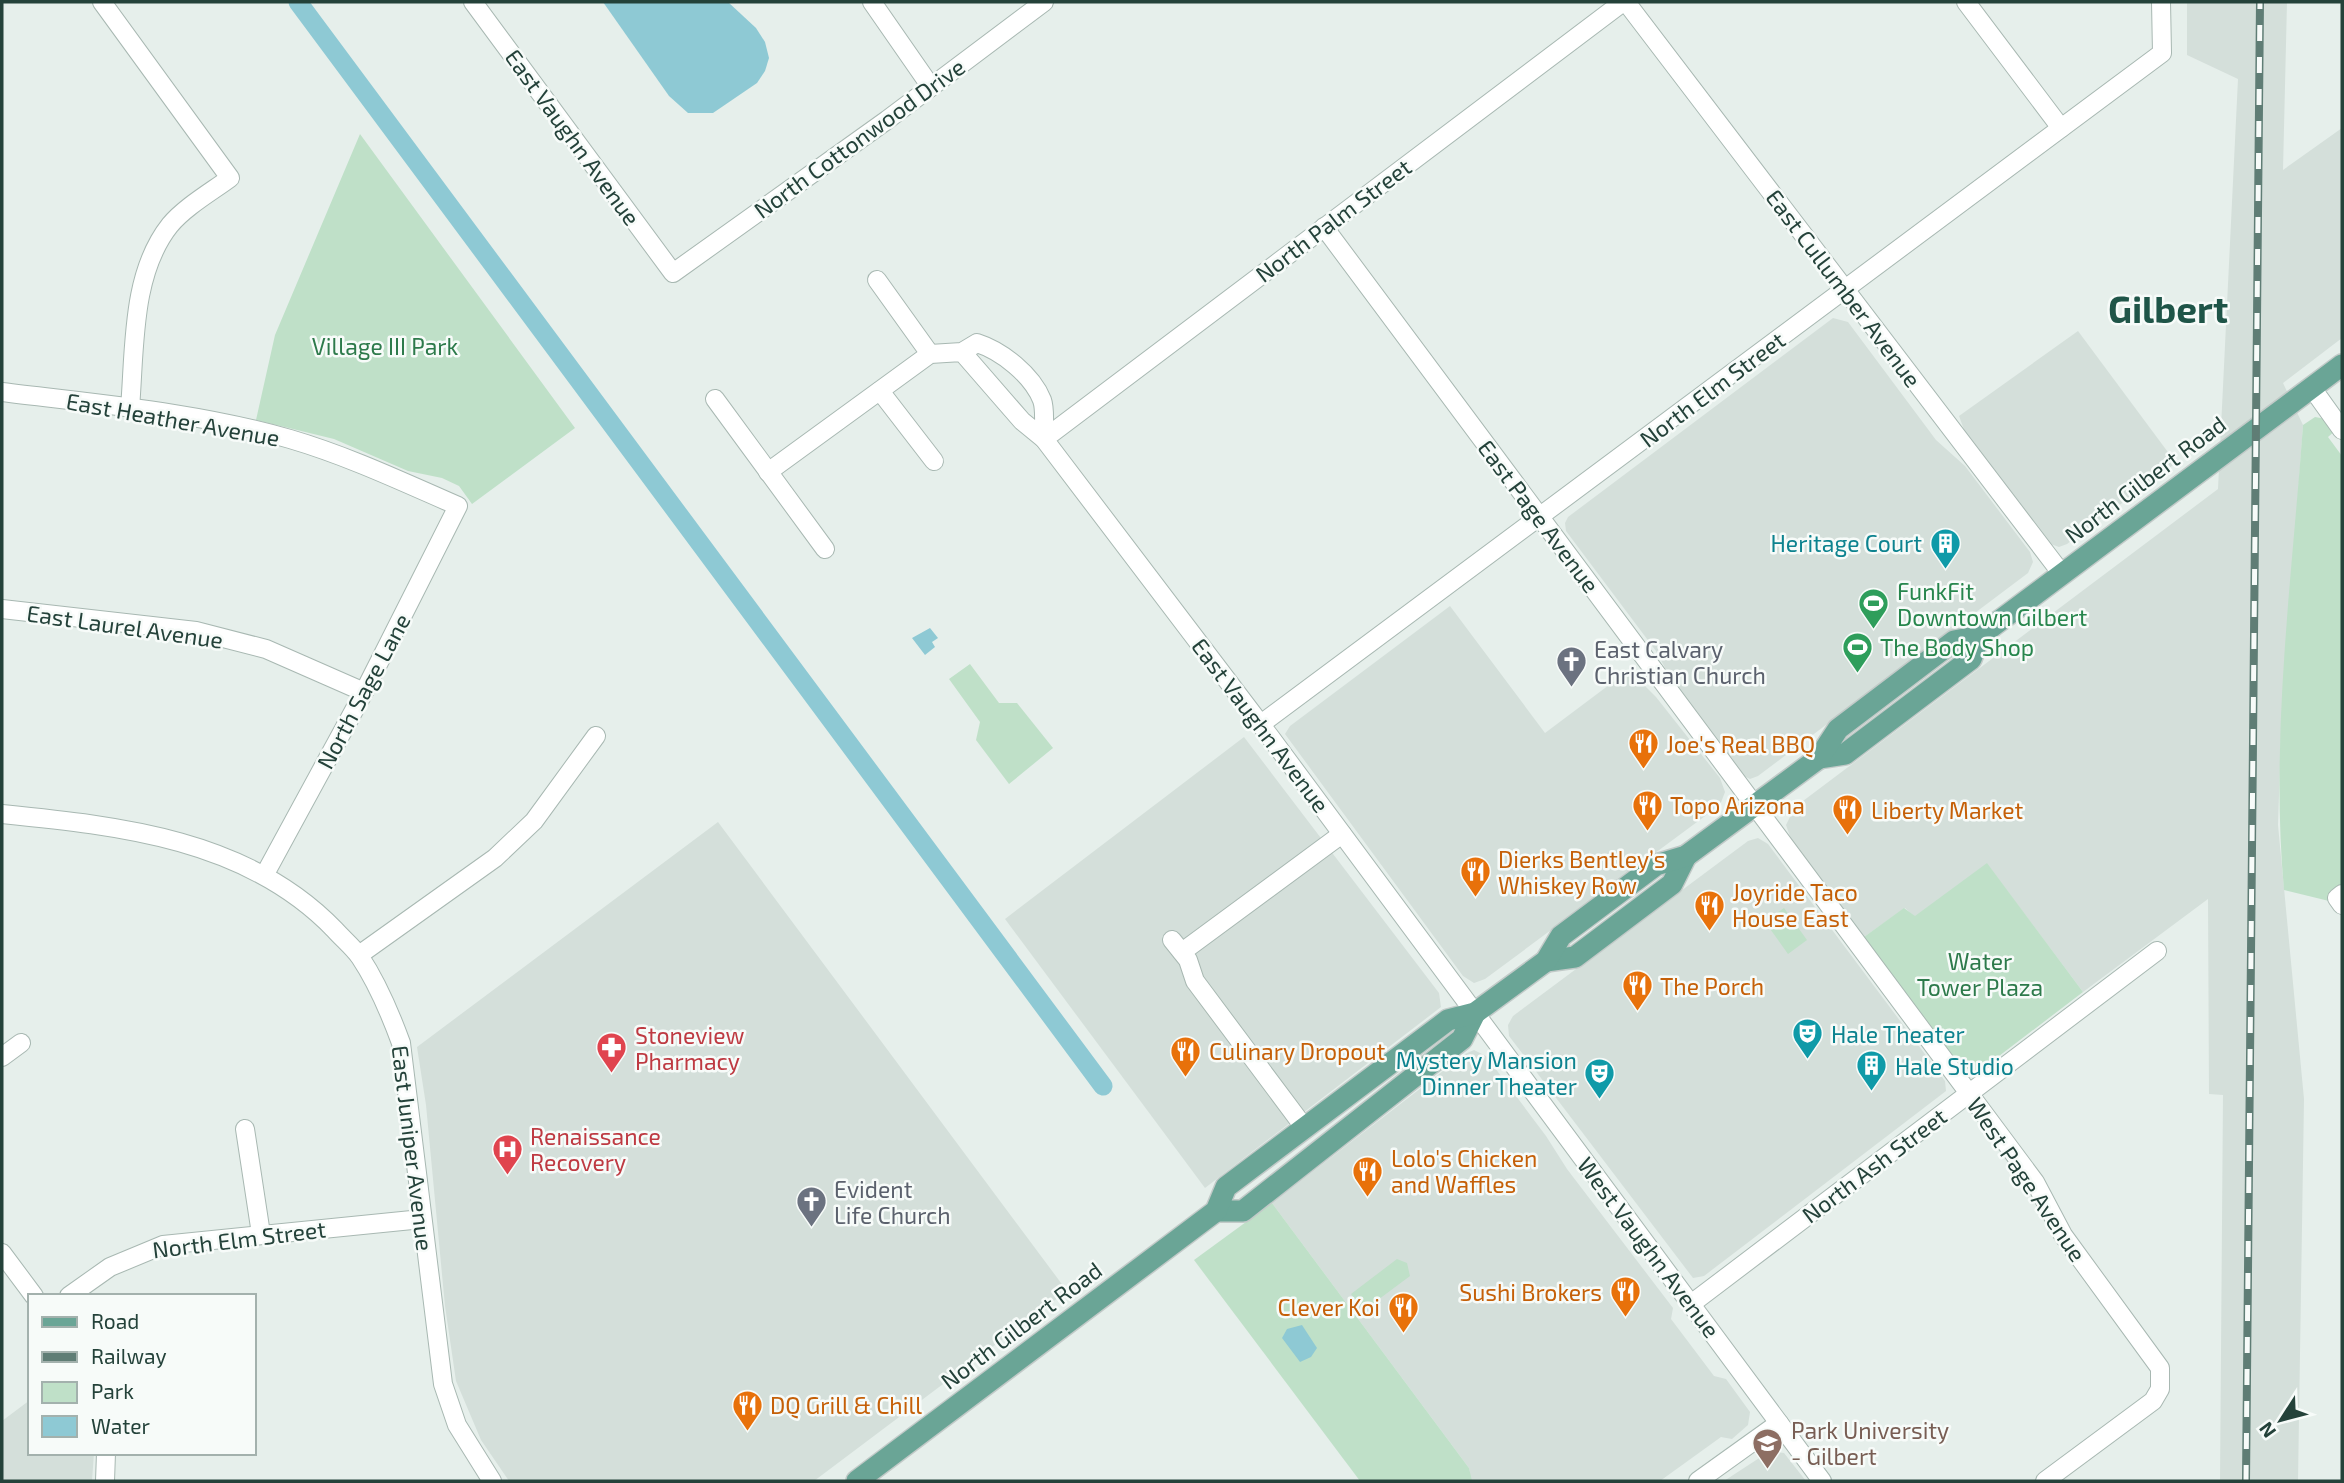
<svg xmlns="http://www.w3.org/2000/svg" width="2344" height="1483" font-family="'Exo 2',sans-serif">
<rect width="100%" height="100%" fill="#e6efeb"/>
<g fill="#d4dfda">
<polygon points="2187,2 2287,2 2283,170 2342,128 2342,338 2283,383 2303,425 2281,737 2278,825 2304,1099 2298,1481 2220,1481 2223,1095 2209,1094 2208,899 2083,992 1987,864 1915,917 1905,908 1864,937 1792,842 1786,825 1795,807 2218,489 2238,79 2187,55"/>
<polygon points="1833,318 1848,322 1936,440 1965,466 2030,552 2033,562 2028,573 1758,776 1750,779 1740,774 1677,690 1656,651 1566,531 1565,523 1568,517"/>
<polygon points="2078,331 2176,463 2067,544 2059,547 2048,543 1966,435 1959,416"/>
<polygon points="1450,606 1545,733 1629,670 1656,697 1720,778 1725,792 1720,805 1485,979 1474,983 1463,976 1285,734 1290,726"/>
<polygon points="1244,737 1439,993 1441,1007 1205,1188 1005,919"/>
<polygon points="718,822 1067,1291 814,1481 509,1481 481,1440 456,1381 445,1306 426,1105 417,1047"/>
<polygon points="1758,838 1768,844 1945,1081 1946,1091 1704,1276 1693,1278 1509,1036 1508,1025 1513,1016 1748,841"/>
<polygon points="1474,1050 1486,1056 1546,1136 1567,1169 1673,1308 1671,1319 1714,1376 1726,1379 1750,1412 1748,1425 1732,1439 1721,1437 1660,1481 1471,1481 1469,1468 1272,1203 1465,1054"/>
<polygon points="30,1400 30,1453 94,1453 92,1481 2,1481 2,1421"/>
<polygon points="1770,1451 1784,1453 1806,1481 1724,1481"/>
</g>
<g fill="#bfe0c8">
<polygon points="360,134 575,428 472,504 459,486 442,478 408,471 334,439 256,420 275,335"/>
<path d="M2315,417L2326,419L2336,430L2328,437L2342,456V885L2329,901L2284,890C2270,737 2292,579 2303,425Z"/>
<polygon points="970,664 999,703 1017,703 1053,748 1009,784 976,740 980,722 949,679"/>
<polygon points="1987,863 2083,992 1982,1069 1973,1072 1959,1064 1864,937 1904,908 1915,916"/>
<polygon points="1784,908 1807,940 1788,954 1768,926 1774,921 1771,917"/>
<polygon points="1272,1203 1469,1468 1472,1481 1360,1481 1194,1260"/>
<polygon points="1397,1259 1407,1263 1410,1276 1363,1311 1351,1294"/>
</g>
<g fill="#8ec9d4">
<polygon points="603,2 728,2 756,28 765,42 769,58 765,71 757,83 713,113 688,113 669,96"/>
<polygon points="930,628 938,638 932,642 935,647 925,655 912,638"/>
<polygon points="1302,1325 1317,1348 1311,1357 1300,1362 1282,1338 1287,1329"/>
</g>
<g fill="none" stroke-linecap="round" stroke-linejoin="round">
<polyline stroke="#8ec9d4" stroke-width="19" points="298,2 1103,1086"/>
<defs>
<g id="minor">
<path d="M102,2L230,178C211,192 185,207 170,225C131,274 135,348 130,408"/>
<polyline points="473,2 673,273 887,120 1044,2"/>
<polyline points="872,2 931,87"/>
<polyline points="1623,2 1044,439 1271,738 1822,1481"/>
<polyline points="1626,2 2062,574"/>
<polyline points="1966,2 2061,128"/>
<polyline points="1324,227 2035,1182 2063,1235 2160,1368 2160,1389 2153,1401 2045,1481"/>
<polyline points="877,280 930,354"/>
<polyline points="2312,388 2342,430"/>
<polyline points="880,391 934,461"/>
<path d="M2,392C98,404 197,412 290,439C348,456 403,482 458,506L364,692L265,874"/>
<polyline points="715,399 825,549"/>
<path d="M768,472L930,354L962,352L977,343C1002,351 1032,375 1042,400C1046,411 1043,428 1044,439L1022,421L962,352"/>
<polyline points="2,609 196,631 266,649 364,692"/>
<polyline points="1261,724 2162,53 2161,2"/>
<path d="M2,814C120,826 248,839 335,930C343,939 353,947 360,957C378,984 390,1013 401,1043L443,1384L457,1425L492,1481"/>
<polyline points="2342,894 2337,898 2342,905"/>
<polyline points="1172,940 1188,960 1195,981 1304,1127"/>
<polyline points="1182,952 1342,834"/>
<polyline points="359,955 495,858 534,821 596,736"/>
<polyline points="2,1057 21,1043"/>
<polyline points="245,1129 261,1234"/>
<polyline points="2,1253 34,1296"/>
<polyline points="69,1296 110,1267 163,1245 422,1219"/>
<polyline points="1691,1304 2157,951"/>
<polyline points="105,1481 106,1453"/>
<polyline points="1698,1481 1779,1423"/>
</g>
<g id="primary">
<polyline points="1819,758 1845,754 1971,659 1980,636 1986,631 2342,365"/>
<polyline points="1546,961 1575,957 1672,884 1686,856"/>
<polyline points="1216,1211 1243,1211 1462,1039 1475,1013"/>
<polyline points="857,1481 1216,1211 1226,1187 1448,1020 1475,1013 1546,961 1561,936 1656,865 1686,856 1819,758 1838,729 1954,641 1980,636"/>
</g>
</defs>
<use href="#minor" stroke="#a8b8b2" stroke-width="20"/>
<use href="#primary" stroke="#c2cac8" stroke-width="24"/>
<use href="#minor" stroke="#fff" stroke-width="18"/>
<use href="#primary" stroke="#6aa596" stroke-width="21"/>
<defs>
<polyline id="rail" points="2246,1481 2260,2"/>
</defs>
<use href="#rail" stroke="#5f7d75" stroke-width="8"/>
<use href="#rail" stroke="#f7fbf9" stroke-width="5" stroke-dasharray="16" stroke-linecap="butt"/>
</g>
<defs>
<symbol id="building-pin" viewBox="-11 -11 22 30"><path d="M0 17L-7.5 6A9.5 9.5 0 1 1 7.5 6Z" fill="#0f9aa8" stroke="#f7fbf9"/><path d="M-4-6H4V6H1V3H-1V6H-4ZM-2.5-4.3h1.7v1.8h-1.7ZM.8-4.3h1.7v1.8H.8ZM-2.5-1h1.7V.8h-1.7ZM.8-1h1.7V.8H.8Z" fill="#fff"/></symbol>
<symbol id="stadium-pin" viewBox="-11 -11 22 30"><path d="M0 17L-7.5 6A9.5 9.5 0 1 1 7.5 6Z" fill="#2e9e5b" stroke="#f7fbf9"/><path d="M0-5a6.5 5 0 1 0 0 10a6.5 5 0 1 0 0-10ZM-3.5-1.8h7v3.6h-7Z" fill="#fff"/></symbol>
<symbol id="church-pin" viewBox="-11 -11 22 30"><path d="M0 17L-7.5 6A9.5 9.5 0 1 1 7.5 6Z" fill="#6b7280" stroke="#f7fbf9"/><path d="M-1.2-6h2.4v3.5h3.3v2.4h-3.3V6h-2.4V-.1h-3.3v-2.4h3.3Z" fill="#fff"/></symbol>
<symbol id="restaurant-pin" viewBox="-11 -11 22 30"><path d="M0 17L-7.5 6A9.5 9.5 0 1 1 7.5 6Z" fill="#e8710a" stroke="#f7fbf9"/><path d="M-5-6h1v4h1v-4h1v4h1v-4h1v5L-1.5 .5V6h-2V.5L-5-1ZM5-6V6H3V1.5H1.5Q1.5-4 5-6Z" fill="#fff"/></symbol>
<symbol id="theatre-pin" viewBox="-11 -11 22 30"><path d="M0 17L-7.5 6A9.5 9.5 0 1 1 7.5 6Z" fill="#0f9aa8" stroke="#f7fbf9"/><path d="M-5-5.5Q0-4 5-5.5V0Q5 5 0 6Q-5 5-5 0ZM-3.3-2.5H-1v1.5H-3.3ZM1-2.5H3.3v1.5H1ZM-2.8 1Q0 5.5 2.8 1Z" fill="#fff"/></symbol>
<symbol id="pharmacy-pin" viewBox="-11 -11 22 30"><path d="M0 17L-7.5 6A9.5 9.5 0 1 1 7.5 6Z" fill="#e0444e" stroke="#f7fbf9"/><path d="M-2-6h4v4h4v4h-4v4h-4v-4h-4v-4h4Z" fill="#fff"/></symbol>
<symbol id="hospital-pin" viewBox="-11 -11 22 30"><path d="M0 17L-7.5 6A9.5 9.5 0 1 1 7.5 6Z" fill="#e0444e" stroke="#f7fbf9"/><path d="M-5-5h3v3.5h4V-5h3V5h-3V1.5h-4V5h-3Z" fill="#fff"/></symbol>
<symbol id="university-pin" viewBox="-11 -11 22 30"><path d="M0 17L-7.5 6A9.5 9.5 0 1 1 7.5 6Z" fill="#8d6e63" stroke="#f7fbf9"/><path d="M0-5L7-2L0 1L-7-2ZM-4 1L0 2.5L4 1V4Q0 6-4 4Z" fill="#fff"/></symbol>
</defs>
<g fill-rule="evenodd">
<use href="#building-pin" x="1928" y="526" width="35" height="47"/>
<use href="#stadium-pin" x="1856" y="586" width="35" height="47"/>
<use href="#stadium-pin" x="1840" y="630" width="35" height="47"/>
<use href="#church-pin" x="1554" y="644" width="35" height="47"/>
<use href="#restaurant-pin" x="1626" y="726" width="35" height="47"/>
<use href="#restaurant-pin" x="1630" y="788" width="35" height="47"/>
<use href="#restaurant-pin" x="1830" y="792" width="35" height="47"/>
<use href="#restaurant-pin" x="1458" y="854" width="35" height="47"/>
<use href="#restaurant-pin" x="1692" y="888" width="35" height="47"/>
<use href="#restaurant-pin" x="1620" y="968" width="35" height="47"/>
<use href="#theatre-pin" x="1790" y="1016" width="35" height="47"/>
<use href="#pharmacy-pin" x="594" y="1030" width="35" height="47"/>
<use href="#restaurant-pin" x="1168" y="1034" width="35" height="47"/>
<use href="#building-pin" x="1854" y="1048" width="35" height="47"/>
<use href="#theatre-pin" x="1582" y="1056" width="35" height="47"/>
<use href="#hospital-pin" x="490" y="1132" width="35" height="47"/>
<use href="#restaurant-pin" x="1350" y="1154" width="35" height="47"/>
<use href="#church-pin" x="794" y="1184" width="35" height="47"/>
<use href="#restaurant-pin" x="1608" y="1274" width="35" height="47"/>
<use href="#restaurant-pin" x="1386" y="1290" width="35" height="47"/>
<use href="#restaurant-pin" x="730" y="1388" width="35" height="47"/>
<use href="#university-pin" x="1750" y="1426" width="35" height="47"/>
</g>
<g text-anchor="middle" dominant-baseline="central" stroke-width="5" stroke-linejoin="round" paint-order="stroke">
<g font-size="23" fill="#24423a" stroke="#f7fbf9">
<text transform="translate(573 137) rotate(54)">East Vaughn Avenue</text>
<text transform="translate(859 138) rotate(-36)">North Cottonwood Drive</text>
<text transform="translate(1333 220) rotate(-37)">North Palm Street</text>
<text transform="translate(1844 288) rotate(53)">East Cullumber Avenue</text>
<text transform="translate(1712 389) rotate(-37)">North Elm Street</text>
<text transform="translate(173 419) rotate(10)">East Heather Avenue</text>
<text transform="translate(2145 479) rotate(-37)">North Gilbert Road</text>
<text transform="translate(1539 516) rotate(53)">East Page Avenue</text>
<text transform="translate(125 626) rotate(8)">East Laurel Avenue</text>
<text transform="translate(363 691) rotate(-62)">North Sage Lane</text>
<text transform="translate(1261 725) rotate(53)">East Vaughn Avenue</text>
<text transform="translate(413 1148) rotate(83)">East Juniper Avenue</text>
<text transform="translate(1874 1165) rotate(-37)">North Ash Street</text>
<text transform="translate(2027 1179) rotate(56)">West Page Avenue</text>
<text transform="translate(239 1239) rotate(-7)">North Elm Street</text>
<text transform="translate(1649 1247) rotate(53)">West Vaughn Avenue</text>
<text transform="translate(1021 1325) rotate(-37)">North Gilbert Road</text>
</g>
<g font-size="23" fill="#2d7a4b" stroke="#f7fbf9">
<text x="385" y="346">Village III Park</text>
<text x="1980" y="961">Water<tspan x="1980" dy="26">Tower Plaza</tspan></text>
</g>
<g font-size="23" fill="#0d838f" stroke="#f7fbf9" text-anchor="end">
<text x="1922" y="543">Heritage Court</text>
<text x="1831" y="1034" text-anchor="start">Hale Theater</text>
<text x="1577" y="1060">Mystery Mansion<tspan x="1577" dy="26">Dinner Theater</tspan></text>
<text x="1895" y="1066" text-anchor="start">Hale Studio</text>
</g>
<g font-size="23" fill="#27864d" stroke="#f7fbf9" text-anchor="start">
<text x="1897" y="591">FunkFit<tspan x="1897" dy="26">Downtown Gilbert</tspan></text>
<text x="1880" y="647">The Body Shop</text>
</g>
<g font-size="23" fill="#5b616d" stroke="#f7fbf9" text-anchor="start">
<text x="1594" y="649">East Calvary<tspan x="1594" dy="26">Christian Church</tspan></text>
<text x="834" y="1189">Evident<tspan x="834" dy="26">Life Church</tspan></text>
</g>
<g font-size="23" fill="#c56008" stroke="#f7fbf9" text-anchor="start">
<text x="1666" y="744">Joe's Real BBQ</text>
<text x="1670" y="805">Topo Arizona</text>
<text x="1871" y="810">Liberty Market</text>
<text x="1498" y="859">Dierks Bentley’s<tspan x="1498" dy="26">Whiskey Row</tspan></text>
<text x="1732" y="892">Joyride Taco<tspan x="1732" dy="26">House East</tspan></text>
<text x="1660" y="986">The Porch</text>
<text x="1209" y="1051">Culinary Dropout</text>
<text x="1391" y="1158">Lolo's Chicken<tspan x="1391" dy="26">and Waffles</tspan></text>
<text x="1602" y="1292" text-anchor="end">Sushi Brokers</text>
<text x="1380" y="1307" text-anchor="end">Clever Koi</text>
<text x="770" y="1405">DQ Grill &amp; Chill</text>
</g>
<g font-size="23" fill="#be3a42" stroke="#f7fbf9" text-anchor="start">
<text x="635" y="1035">Stoneview<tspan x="635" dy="26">Pharmacy</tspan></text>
<text x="530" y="1136">Renaissance<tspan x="530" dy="26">Recovery</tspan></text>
</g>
<g font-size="23" fill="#785e54" stroke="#f7fbf9" text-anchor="start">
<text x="1791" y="1430">Park University<tspan x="1791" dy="26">- Gilbert</tspan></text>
</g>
<g font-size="37" font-weight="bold" fill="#1f5548" stroke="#f7fbf9">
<text x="2168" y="308">Gilbert</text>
</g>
</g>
<rect width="2344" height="1483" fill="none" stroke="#24423a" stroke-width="7"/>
<rect x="28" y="1294" width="228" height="161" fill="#f7fbf9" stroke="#a3b1ad" stroke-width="2"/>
<rect x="42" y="1317" width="35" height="10" fill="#6aa596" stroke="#a3b1ad" stroke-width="2"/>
<text x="91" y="1329" font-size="21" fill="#24423a">Road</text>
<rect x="42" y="1352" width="35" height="10" fill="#5f7d75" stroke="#a3b1ad" stroke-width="2"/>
<text x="91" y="1364" font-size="21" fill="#24423a">Railway</text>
<rect x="42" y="1382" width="35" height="21" fill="#bfe0c8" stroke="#a3b1ad" stroke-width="2"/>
<text x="91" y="1399" font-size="21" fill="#24423a">Park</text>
<rect x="42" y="1416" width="35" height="21" fill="#8ec9d4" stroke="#a3b1ad" stroke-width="2"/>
<text x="91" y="1434" font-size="21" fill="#24423a">Water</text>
<g transform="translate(2281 1420) rotate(234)" stroke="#f7fbf9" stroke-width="5" paint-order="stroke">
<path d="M0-5L12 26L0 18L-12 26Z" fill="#24423a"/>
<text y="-10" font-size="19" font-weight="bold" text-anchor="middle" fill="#24423a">N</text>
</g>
</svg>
